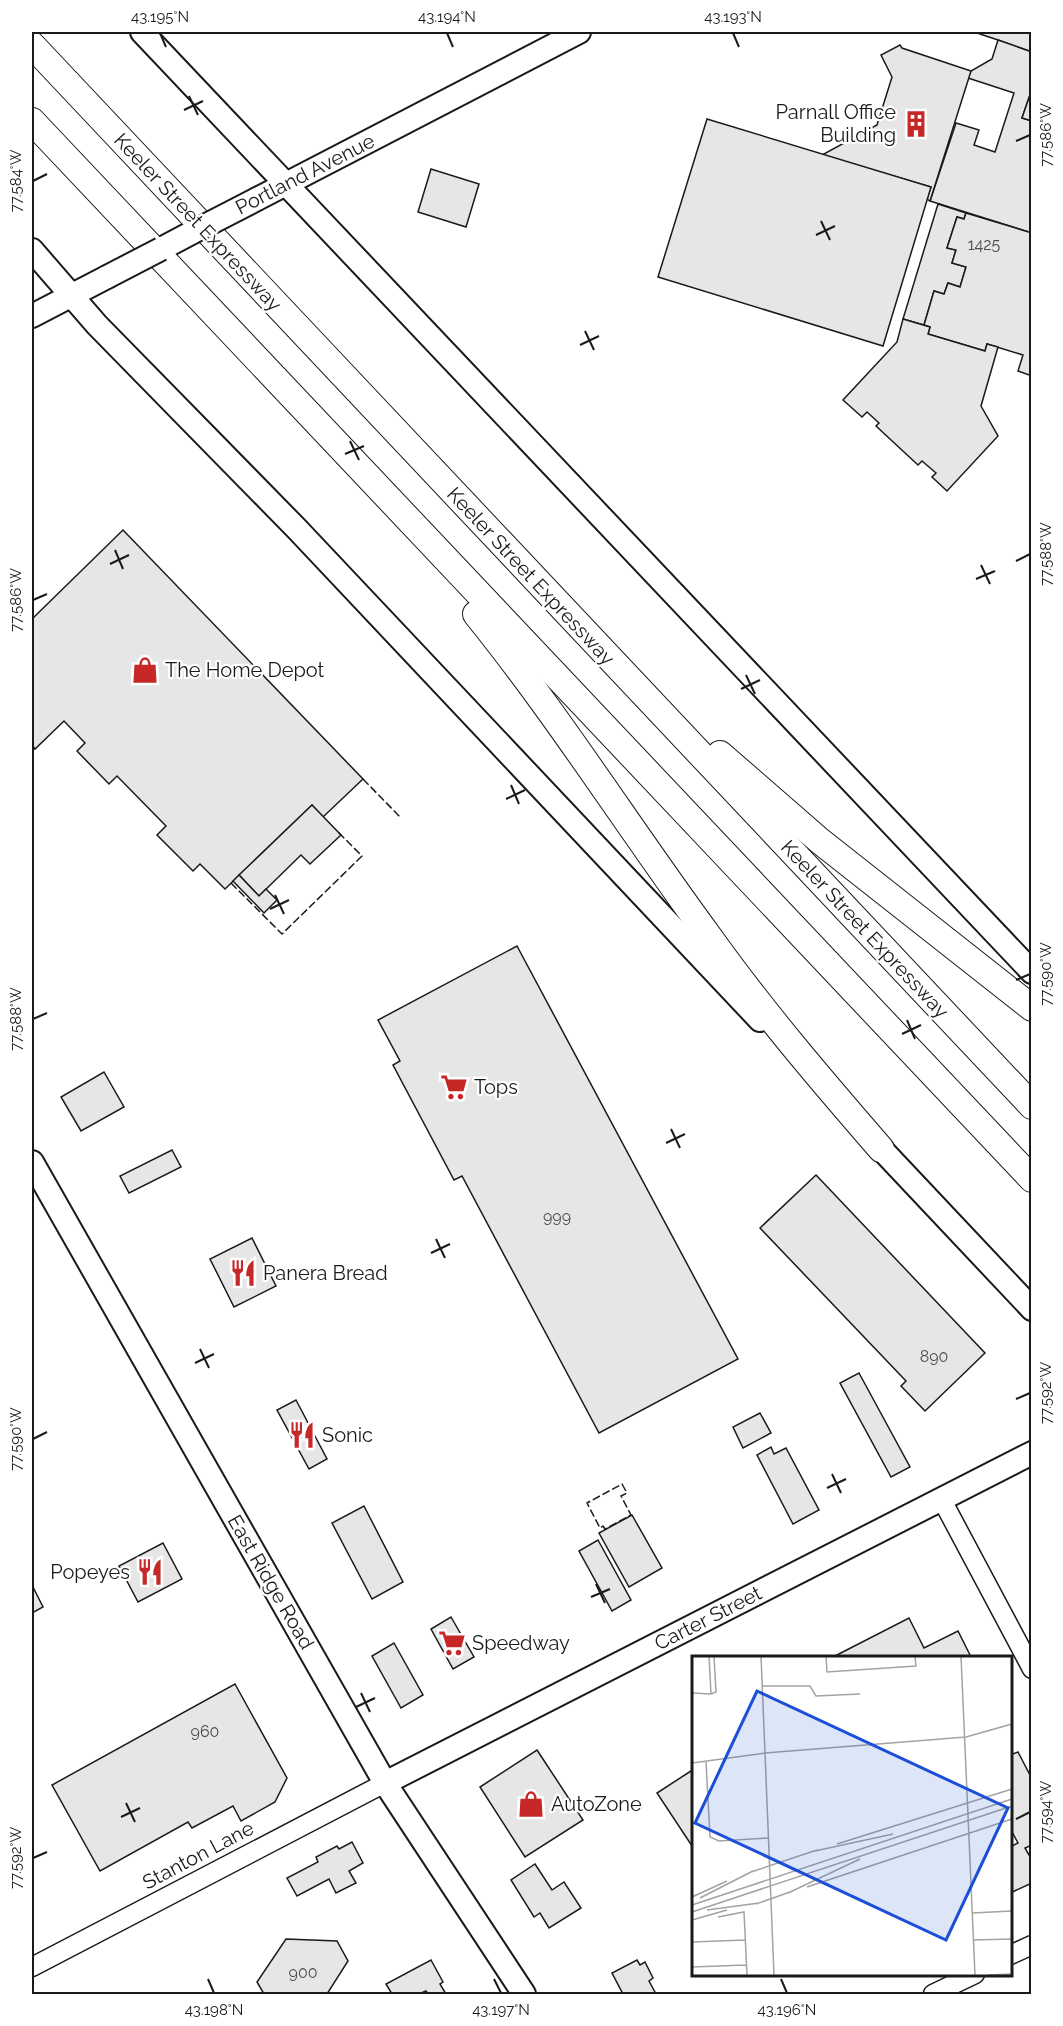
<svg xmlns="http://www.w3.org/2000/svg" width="1063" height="2026" font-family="Raleway,sans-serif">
<rect width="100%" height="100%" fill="#fff"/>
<g fill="#e6e6e6" stroke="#1a1a1a" stroke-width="1.5">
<polygon points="974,32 1032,32 1032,52 998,40"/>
<polygon points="998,40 1032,52 1032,89 1022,118 1032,121 1032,233 930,201 956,123 979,130 974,145 995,152 1014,93 968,78 971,71 992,59"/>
<polygon points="900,45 902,48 971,71 930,201 927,199 931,187 822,155 877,125 892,77 881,55"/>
<polygon points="1032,89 1032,121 1022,118"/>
<polygon points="707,119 931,187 883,346 658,277"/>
<polygon points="431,169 479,184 466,227 418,212"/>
<polygon points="938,204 966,213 964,219 957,217 947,248 956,250 952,263 966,267 960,287 948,283 944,294 934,291 924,325 903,319"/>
<polygon points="966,213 1032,233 1032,376 1018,371 1023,355 987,344 985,351 928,334 930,327 924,325 934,291 944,294 948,283 960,287 966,267 952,263 956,250 947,248 957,217 964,219"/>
<polygon points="903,319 930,327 928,334 985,351 987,344 998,347 981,406 998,436 947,491 932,477 936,473 922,461 918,465 876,426 879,423 867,412 862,417 843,400 897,342"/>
<polygon points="123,530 363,779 323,817 312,805 225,889 200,864 193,871 157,835 166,826 117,776 109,784 77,751 85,743 64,721 35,749 32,745 32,619"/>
<polygon points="312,805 341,835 310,864 301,855 259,896 239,875"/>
<polygon points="239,875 259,896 266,889 277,900 264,913 233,881"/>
<polygon points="517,946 738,1359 599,1433 462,1176 454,1180 393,1065 400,1061 378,1020"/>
<polygon points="104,1072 124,1107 81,1131 61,1097"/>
<polygon points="172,1150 181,1167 129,1193 120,1176"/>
<polygon points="816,1175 985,1353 925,1411 901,1386 906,1381 760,1228"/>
<polygon points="252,1238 276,1286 234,1307 210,1259"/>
<polygon points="859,1373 910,1467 891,1477 840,1383"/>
<polygon points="296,1400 327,1459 309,1469 277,1410"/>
<polygon points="760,1413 771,1433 743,1448 733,1427"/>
<polygon points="771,1447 774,1454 786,1448 819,1510 793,1524 757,1455"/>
<polygon points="364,1506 403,1582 372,1599 332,1523"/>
<polygon points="632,1515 662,1568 629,1587 599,1533"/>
<polygon points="598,1540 631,1600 612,1611 579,1551"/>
<polygon points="163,1543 182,1579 138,1602 119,1566"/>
<polygon points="32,1585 43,1607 32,1613"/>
<polygon points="451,1617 474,1657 453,1669 431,1629"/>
<polygon points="909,1618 924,1648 958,1631 971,1657 833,1657"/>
<polygon points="394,1643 423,1695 401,1708 372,1656"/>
<polygon points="235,1684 287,1778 275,1802 241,1821 233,1806 192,1828 188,1822 100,1871 52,1785"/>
<polygon points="537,1750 583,1820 525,1857 480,1787"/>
<polygon points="1018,1752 1032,1779 1032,1845 1025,1848 1032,1860 1032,1883 1010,1893 1010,1847 1018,1843 1010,1828 1010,1755"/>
<polygon points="694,1769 694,1849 657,1793"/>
<polygon points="352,1842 363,1863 349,1871 356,1883 336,1893 329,1879 297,1896 287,1878 318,1862 316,1857 337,1846 339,1849"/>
<polygon points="535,1864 552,1890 564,1882 581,1908 549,1928 540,1913 534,1917 511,1880"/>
<polygon points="286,1939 337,1941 348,1961 327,1994 264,1994 257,1982"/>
<polygon points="431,1960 443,1982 440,1984 446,1994 428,1994 426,1991 419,1994 392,1994 386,1984"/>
<polygon points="637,1960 640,1965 645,1962 653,1978 649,1981 656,1994 623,1994 612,1973"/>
</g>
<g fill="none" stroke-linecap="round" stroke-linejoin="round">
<defs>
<g id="minor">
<polyline points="942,1500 1032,1669"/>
<polyline points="1010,1955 1032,1945"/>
<polyline points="32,1967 385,1783"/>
<polyline points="933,1994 975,1974"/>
</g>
<g id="major">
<polyline points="142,32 1032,972"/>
<polyline points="257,199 579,32"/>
<polyline points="161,249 193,232"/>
<polyline points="32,250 97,325 297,529 760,1020"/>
<polyline points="32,316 107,277"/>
<polyline points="869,1136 1032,1309"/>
<polyline points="32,1162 385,1783 524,1994"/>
<polyline points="385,1783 1032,1453"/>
</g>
<g id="highway">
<polyline points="32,45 1032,1106"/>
<polyline points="32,121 1032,1179"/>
<path d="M476,614C560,718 631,831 710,938C763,1012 822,1081 881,1149"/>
<polyline points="720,754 820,841 1032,1008"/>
</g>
</defs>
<use href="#minor" stroke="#1a1a1a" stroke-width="21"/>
<use href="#major" stroke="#1a1a1a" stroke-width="26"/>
<use href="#highway" stroke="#1a1a1a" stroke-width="28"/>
<use href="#minor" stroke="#fff" stroke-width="18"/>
<use href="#major" stroke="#fff" stroke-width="22"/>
<use href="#highway" stroke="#fff" stroke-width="26"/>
<defs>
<g id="major-bridge">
<polyline points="193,232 257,199"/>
<polyline points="107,277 161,249"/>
</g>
</defs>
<use href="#major-bridge" stroke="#1a1a1a" stroke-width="26" stroke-linecap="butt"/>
<use href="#major-bridge" stroke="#fff" stroke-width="22"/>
<g stroke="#1a1a1a" stroke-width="1.5" stroke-dasharray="8 3" stroke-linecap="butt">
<polyline points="363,779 401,818"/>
<polyline points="231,883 282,934 362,856 338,832"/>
<polygon points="622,1484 627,1493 621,1496 631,1515 605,1529 603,1526 600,1528 587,1503"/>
</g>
</g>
<path fill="none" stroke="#1a1a1a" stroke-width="2" d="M160,33L166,47M447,33L453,47M733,33L739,47M189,96L198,115M184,110L203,101M1016,141L1030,135M33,181L47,174M821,221L830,240M816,235L835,226M585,331L594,350M580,345L599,336M350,441L359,460M345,454L364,446M115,550L123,569M1016,561L1030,554M110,564L129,555M981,565L990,584M976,579L995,571M33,600L47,594M746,675L755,694M741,689L760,680M511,785L519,804M506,799L525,790M275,895L284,914M270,909L289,900M1016,980L1030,974M33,1019L47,1013M907,1020L915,1039M902,1034L921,1025M671,1129L680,1148M666,1143L685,1134M436,1239L445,1258M431,1253L450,1244M200,1349L209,1368M195,1363L214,1354M1016,1399L1030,1393M33,1439L47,1432M832,1474L841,1493M827,1488L846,1479M596,1584L605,1603M591,1597L610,1589M361,1693L370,1712M356,1707L375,1698M126,1803L135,1822M121,1817L140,1808M1016,1819L1030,1812M33,1858L47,1852M208,1979L214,1993M494,1979L501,1993M781,1979L787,1993"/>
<defs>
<symbol id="building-bare" viewBox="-9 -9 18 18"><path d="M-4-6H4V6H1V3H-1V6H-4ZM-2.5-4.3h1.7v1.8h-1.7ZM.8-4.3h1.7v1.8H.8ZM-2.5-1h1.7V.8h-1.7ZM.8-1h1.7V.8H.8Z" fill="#c62828" stroke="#fff" stroke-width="2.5" paint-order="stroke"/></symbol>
<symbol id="shop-bare" viewBox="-9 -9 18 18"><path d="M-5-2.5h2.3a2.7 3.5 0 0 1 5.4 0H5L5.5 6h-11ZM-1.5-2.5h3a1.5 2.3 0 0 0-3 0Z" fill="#c62828" stroke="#fff" stroke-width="2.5" paint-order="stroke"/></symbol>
<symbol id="supermarket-bare" viewBox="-9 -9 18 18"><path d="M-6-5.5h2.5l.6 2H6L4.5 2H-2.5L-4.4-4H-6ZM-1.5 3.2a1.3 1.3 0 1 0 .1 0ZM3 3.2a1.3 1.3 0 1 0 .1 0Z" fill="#c62828" stroke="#fff" stroke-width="2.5" paint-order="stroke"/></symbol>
<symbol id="restaurant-bare" viewBox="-9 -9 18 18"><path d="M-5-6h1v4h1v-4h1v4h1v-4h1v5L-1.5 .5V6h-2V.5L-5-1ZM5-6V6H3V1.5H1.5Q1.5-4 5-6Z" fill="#c62828" stroke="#fff" stroke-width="2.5" paint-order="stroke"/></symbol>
</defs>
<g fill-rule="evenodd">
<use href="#building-bare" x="897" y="105" width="38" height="38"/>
<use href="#shop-bare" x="126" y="651" width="38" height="38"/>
<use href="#supermarket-bare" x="435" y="1068" width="38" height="38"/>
<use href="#restaurant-bare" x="224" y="1254" width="38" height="38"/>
<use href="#restaurant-bare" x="283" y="1416" width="38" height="38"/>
<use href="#restaurant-bare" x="131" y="1553" width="38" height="38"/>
<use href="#supermarket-bare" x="433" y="1624" width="38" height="38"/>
<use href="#shop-bare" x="512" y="1785" width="38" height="38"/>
</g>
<g text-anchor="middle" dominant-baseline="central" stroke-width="4.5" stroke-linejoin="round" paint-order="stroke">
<g font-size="16" fill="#4d4d4d">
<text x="984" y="244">1425</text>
<text x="557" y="1216">999</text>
<text x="934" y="1356">890</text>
<text x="205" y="1731">960</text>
<text x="303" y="1972">900</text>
</g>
<g font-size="20" fill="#1a1a1a" stroke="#fff" text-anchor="start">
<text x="896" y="112" text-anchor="end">Parnall Office<tspan x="896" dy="23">Building</tspan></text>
<text x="165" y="670">The Home Depot</text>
<text x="474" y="1087">Tops</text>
<text x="263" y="1273">Panera Bread</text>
<text x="322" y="1435">Sonic</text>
<text x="130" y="1572" text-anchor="end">Popeyes</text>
<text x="472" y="1643">Speedway</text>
<text x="551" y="1804">AutoZone</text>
</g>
<g font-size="20" fill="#1a1a1a" stroke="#fff">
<text transform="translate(305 174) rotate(-27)">Portland Avenue</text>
<text transform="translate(198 222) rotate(47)">Keeler Street Expressway</text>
<text transform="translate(531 576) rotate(47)">Keeler Street Expressway</text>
<text transform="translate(865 929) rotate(47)">Keeler Street Expressway</text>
<text transform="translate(271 1582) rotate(60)">East Ridge Road</text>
<text transform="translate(708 1618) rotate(-27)">Carter Street</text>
<text transform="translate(198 1855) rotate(-28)">Stanton Lane</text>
</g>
</g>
<g transform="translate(692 1656)">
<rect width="320" height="320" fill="#fff"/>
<path fill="none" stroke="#a3a3a3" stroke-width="1.5" d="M17,0L19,38M69,0L73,97M134,0L135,16L224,10L223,0M269,0L283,319M70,30H118L124,40L168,38M0,37L19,38M19,38L24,36L22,0M73,97L82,319M14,106L18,181L27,185L76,182M0,107L73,97L274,81L320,68M145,188L320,133M123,195L201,178M59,216L125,194M115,231L320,163M96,237L168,203M0,241L35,225M8,242L61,215M64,248L98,236M0,249L320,143M15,254L67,247M0,256L320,150M280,257L320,255M26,261L52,256L55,319M0,264L35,254M281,284L320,283M0,286L53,284M0,311L54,309M296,319L320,318"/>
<path fill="#1d4ed8" fill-opacity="0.15" stroke="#1d4ed8" stroke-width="3" d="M65,35L316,152L254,284L3,167Z"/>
<rect width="320" height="320" fill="none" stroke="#1a1a1a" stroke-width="3"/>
</g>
<rect width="1063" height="2026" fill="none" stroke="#ffffff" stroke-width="66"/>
<rect x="33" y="33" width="997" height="1960" fill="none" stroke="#1a1a1a" stroke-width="2"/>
<g font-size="15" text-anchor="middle" fill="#1a1a1a">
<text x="160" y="22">43.195°N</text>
<text x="447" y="22">43.194°N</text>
<text x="733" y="22">43.193°N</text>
<text transform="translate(1046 135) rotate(-90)" y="5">77.586°W</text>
<text transform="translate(16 181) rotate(-90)" y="5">77.584°W</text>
<text transform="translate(1046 554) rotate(-90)" y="5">77.588°W</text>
<text transform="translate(16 600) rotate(-90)" y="5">77.586°W</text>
<text transform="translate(1046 974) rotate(-90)" y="5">77.590°W</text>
<text transform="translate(16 1019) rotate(-90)" y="5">77.588°W</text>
<text transform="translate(1046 1393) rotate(-90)" y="5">77.592°W</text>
<text transform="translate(16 1439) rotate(-90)" y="5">77.590°W</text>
<text transform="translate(1046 1812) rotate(-90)" y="5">77.594°W</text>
<text transform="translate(16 1858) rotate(-90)" y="5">77.592°W</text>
<text x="214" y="2015">43.198°N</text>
<text x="501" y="2015">43.197°N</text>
<text x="787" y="2015">43.196°N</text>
</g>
</svg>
